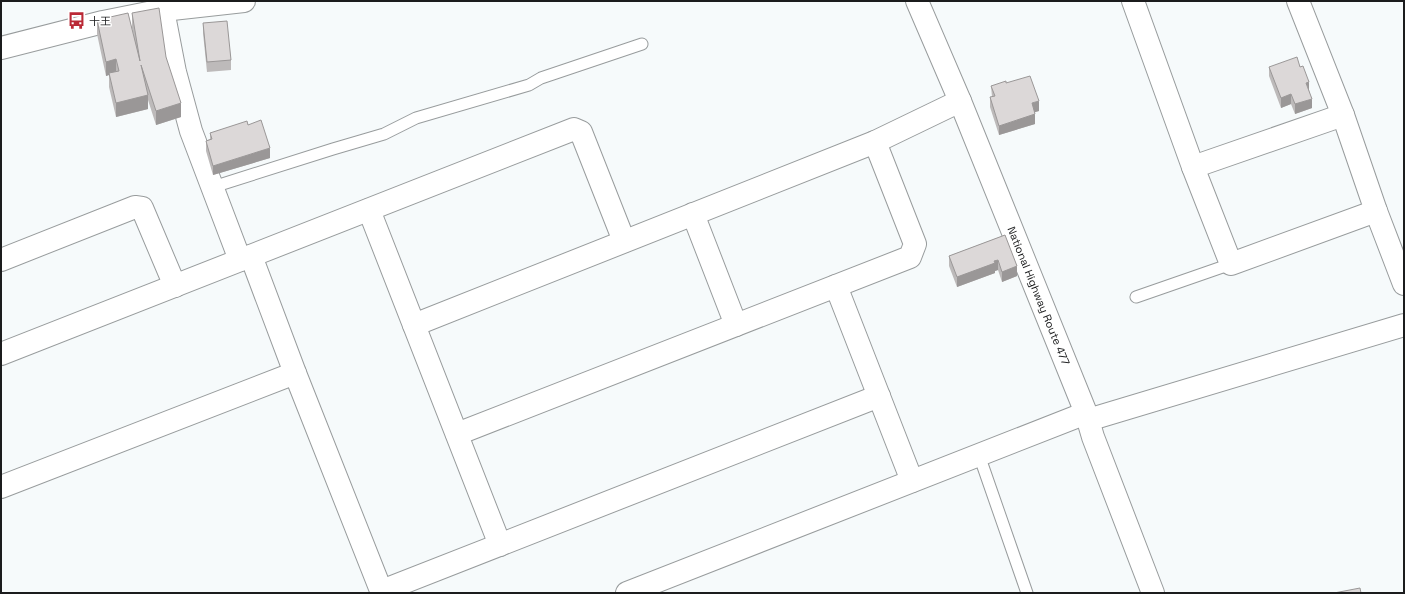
<svg xmlns="http://www.w3.org/2000/svg" width="1405" height="594" font-family="'Space Grotesk','Noto Sans JP',sans-serif">
<rect width="100%" height="100%" fill="#f6fafb"/>
<g fill="none" stroke-linecap="round" stroke-linejoin="round">
<defs>
<g id="lane">
<polyline points="213,187 333,149 384,134 416,118 529,85 541,78 642,44"/>
<polyline points="1136,297 1231,264"/>
<polyline points="979,455 1027,593"/>
</g>
<g id="street">
<polyline points="1133,1 1193,167 1231,264 1376,211"/>
<polyline points="1298,1 1343,115 1376,211 1404,284"/>
<polyline points="163,10 175,72 191,131 240,260"/>
<polyline points="1,48 103,22 163,10 244,1"/>
<polyline points="1193,167 1343,115"/>
<polyline points="369,210 500,545"/>
<polyline points="693,214 736,325"/>
<polyline points="251,256 295,373 382,593"/>
<polyline points="1,260 135,207 142,208 175,286"/>
<polyline points="836,286 912,481"/>
<polyline points="414,325 875,142 960,101"/>
<polyline points="1,354 574,129 581,132 624,241"/>
<polyline points="1088,420 1404,325"/>
<polyline points="457,434 910,257 915,244 875,142"/>
<polyline points="1,487 295,373"/>
<polyline points="382,591 879,396"/>
</g>
<polyline id="secondary" points="627,593 1086,413"/>
<g id="highway">
<path id="s1" d="M917,1L960,101L1086,413L1093,437L1153,593"/>
</g>
</defs>
<use href="#lane" stroke="#989c9d" stroke-width="13"/>
<use href="#street" stroke="#989c9d" stroke-width="24"/>
<use href="#secondary" stroke="#989c9d" stroke-width="24"/>
<use href="#highway" stroke="#989c9d" stroke-width="24"/>
<use href="#lane" stroke="#fff" stroke-width="11"/>
<use href="#street" stroke="#fff" stroke-width="22"/>
<use href="#secondary" stroke="#fff" stroke-width="22"/>
<use href="#highway" stroke="#fff" stroke-width="22"/>
</g>
<g fill="#bdbaba">
<polygon points="132,13 166,57 181,117 156,125 148,100 148,109 116,117 109,87 109,75 106,76 97,34 97,20 134,37 132,27"/>
<polygon points="203,23 231,60 231,70 207,72 203,33"/>
<polygon points="1269,67 1309,90 1312,108 1295,114 1291,104 1281,108 1269,76"/>
<polygon points="1006,83 1039,111 1034,112 1035,124 999,135 990,107 990,97 992,97 991,86"/>
<polygon points="248,125 270,158 213,175 206,151 206,141 210,139 210,133"/>
<polygon points="1005,235 1017,276 1002,282 998,270 995,271 995,273 957,287 949,266 949,256"/>
</g>
<g fill="#9a9797">
<polygon points="116,59 116,73 109,73 109,75 106,76 106,62"/>
<polygon points="1309,82 1309,92 1306,83"/>
<polygon points="1291,94 1291,104 1281,108 1281,98"/>
<polygon points="148,95 148,109 116,117 116,103"/>
<polygon points="1312,99 1312,108 1295,114 1295,104"/>
<polygon points="1039,101 1039,111 1032,113 1032,103"/>
<polygon points="181,103 181,117 156,125 156,111"/>
<polygon points="1035,114 1035,124 999,135 999,126"/>
<polygon points="270,148 270,158 213,175 213,166"/>
<polygon points="998,260 998,270 995,271 995,273 957,287 957,277"/>
<polygon points="1017,266 1017,276 1002,282 1002,272"/>
</g>
<g fill="#dcd8d8" stroke="#9a9797">
<polygon points="159,8 166,57 181,103 156,111 141,65 148,95 116,103 109,73 119,71 116,59 106,62 97,20 128,13 140,61 132,13"/>
<polygon points="227,21 231,60 207,62 203,23"/>
<polygon points="1297,57 1300,67 1303,66 1309,82 1306,83 1312,99 1295,104 1291,94 1281,98 1269,67"/>
<polygon points="1030,76 1039,101 1032,103 1035,114 999,126 990,97 995,96 991,86 1006,81 1006,83"/>
<polygon points="261,120 270,148 213,166 206,141 212,139 210,133 247,121 248,125"/>
<polygon points="1005,235 1017,266 1002,272 998,260 994,261 995,263 957,277 949,256"/>
<polygon points="1360,588 1361,593 1334,593"/>
</g>
<defs>
<symbol id="bus-bare" viewBox="-9 -9 18 18"><path d="M-5-6H5V4H4V6H2V4H-2V6H-4V4H-5ZM-3.5-4V0h7V-4ZM-3.5 1.2v1.5H-2V1.2ZM2 1.2v1.5H3.5V1.2Z" fill="#ba2936" stroke="#fff" stroke-width="2.5" paint-order="stroke"/></symbol>
</defs>
<g fill-rule="evenodd">
<use href="#bus-bare" x="64" y="8" width="25" height="25"/>
</g>
<g text-anchor="middle" dominant-baseline="central" stroke-width="3" stroke-linejoin="round" paint-order="stroke">
<g font-size="11" fill="#1b1c1d" stroke="#fff" text-anchor="start">
<text x="89" y="21">十王</text>
</g>
<g font-size="11" fill="#1b1c1d" stroke="#fff">
<text stroke="none"><textPath href="#s1" startOffset="319">National Highway Route 477</textPath></text>
</g>
</g>
<rect width="1405" height="594" fill="none" stroke="#1b1c1d" stroke-width="4"/>
</svg>
